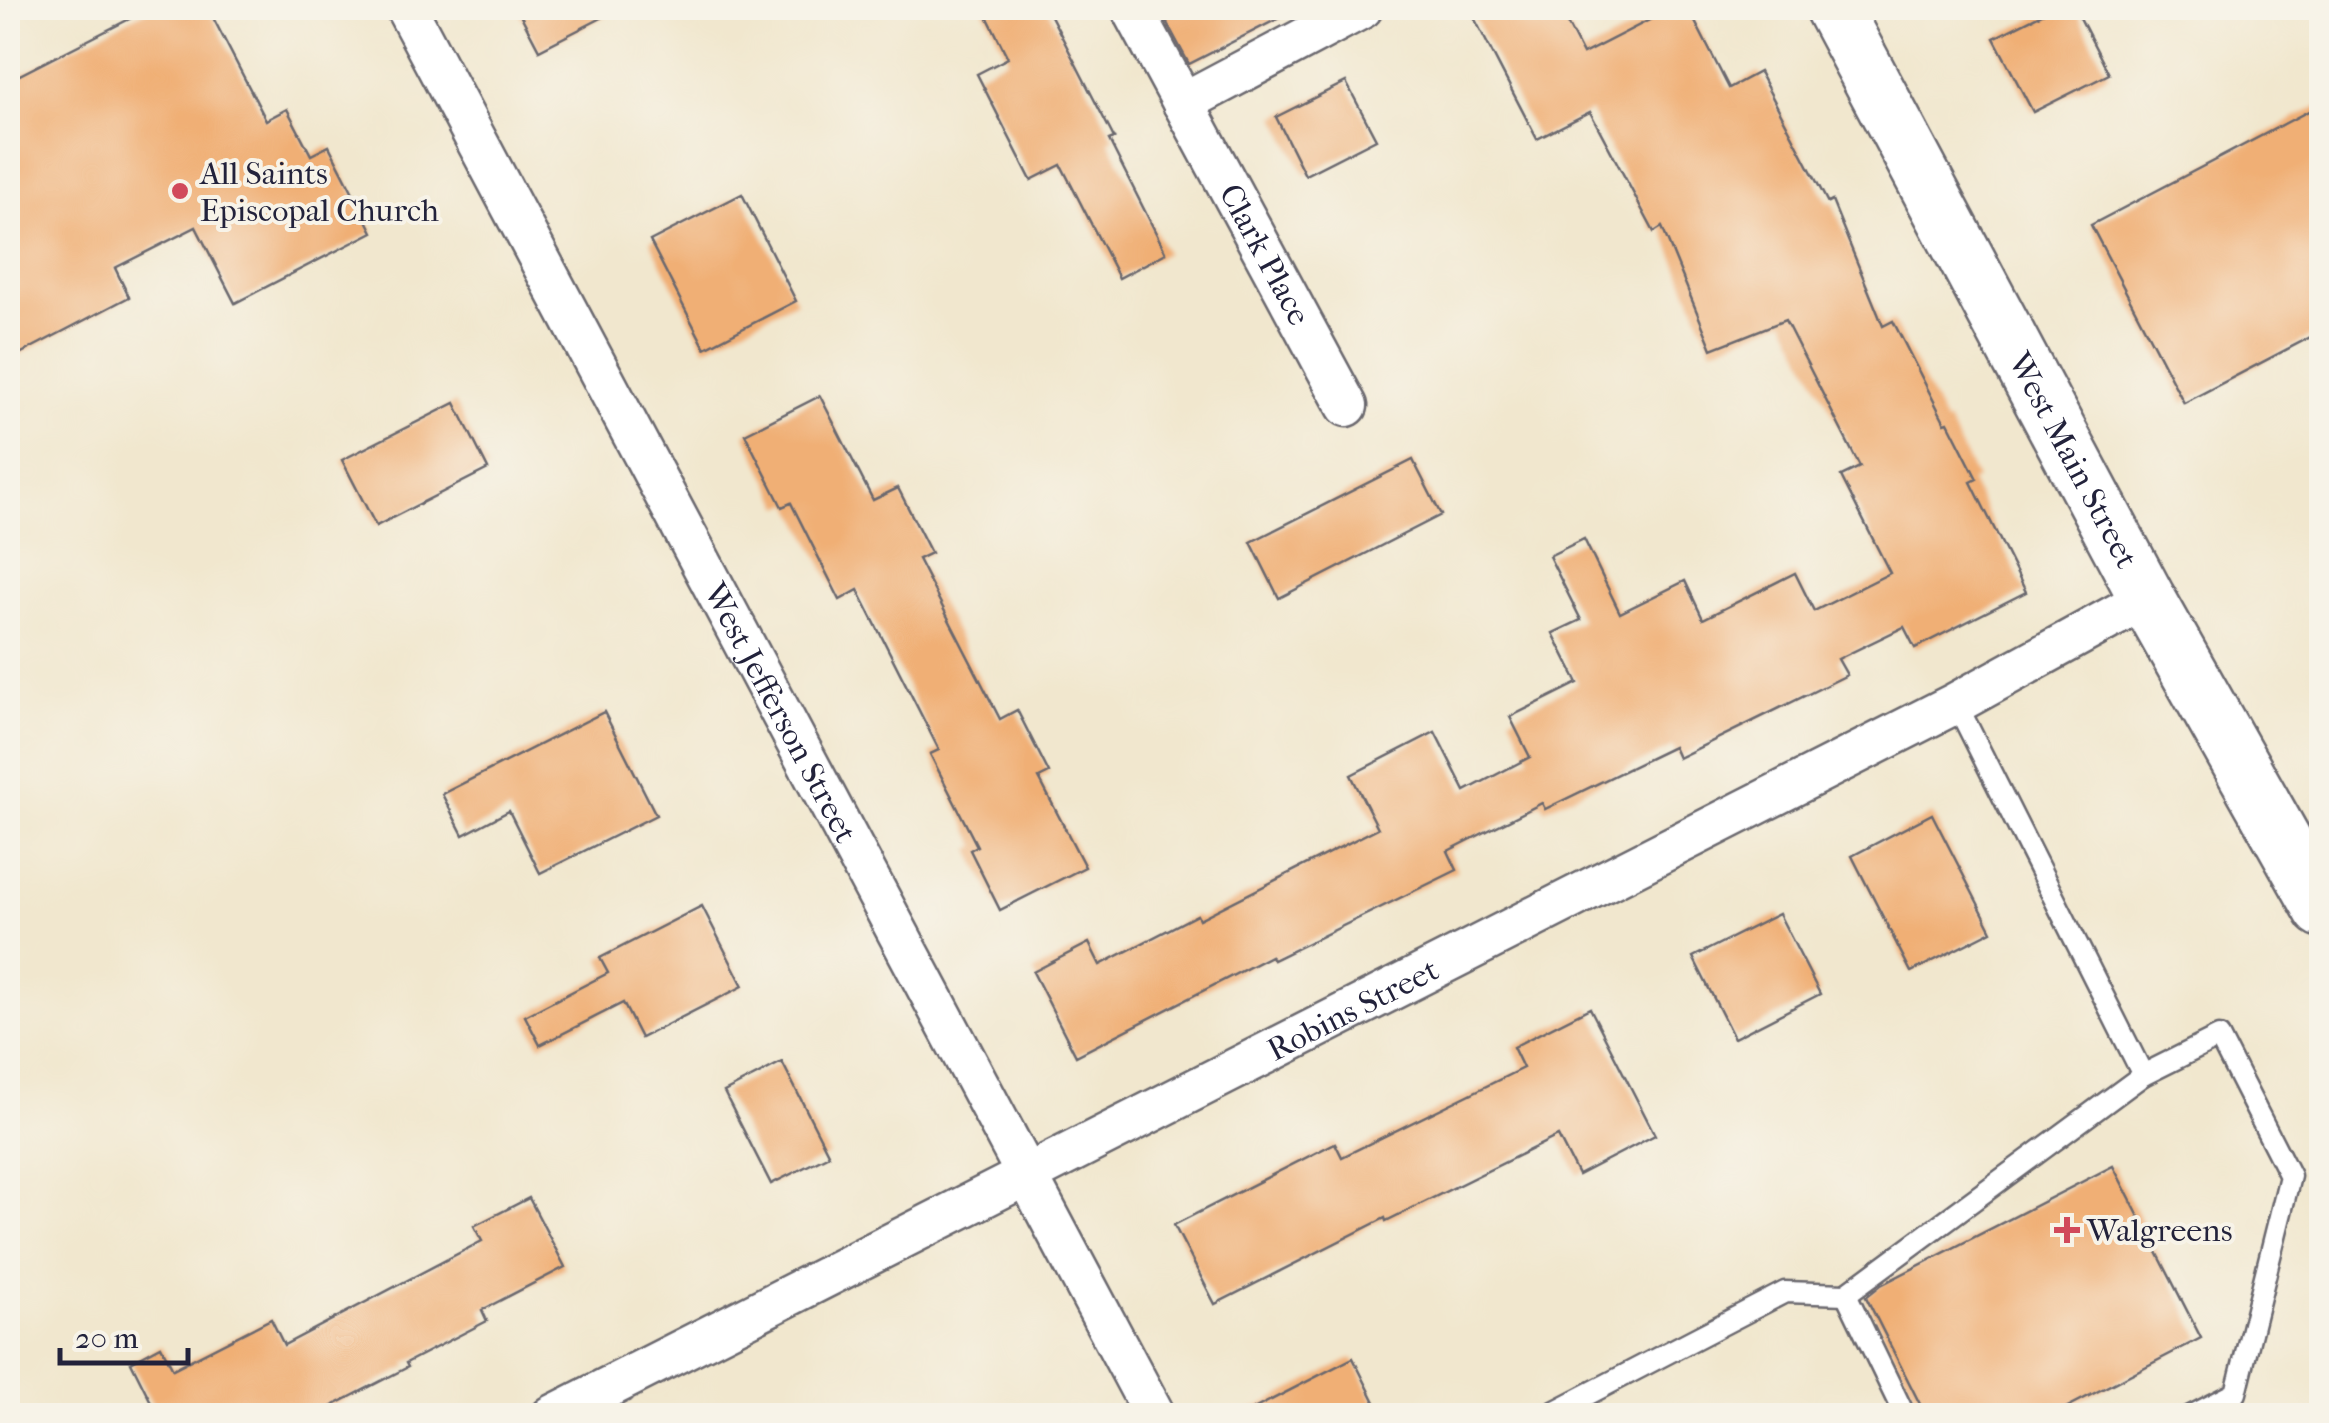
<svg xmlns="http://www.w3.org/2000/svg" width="2329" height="1423" font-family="'IM FELL French Canon',serif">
<rect width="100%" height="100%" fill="#f7f3e8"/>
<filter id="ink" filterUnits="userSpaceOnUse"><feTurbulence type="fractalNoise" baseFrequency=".01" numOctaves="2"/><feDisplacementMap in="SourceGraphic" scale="20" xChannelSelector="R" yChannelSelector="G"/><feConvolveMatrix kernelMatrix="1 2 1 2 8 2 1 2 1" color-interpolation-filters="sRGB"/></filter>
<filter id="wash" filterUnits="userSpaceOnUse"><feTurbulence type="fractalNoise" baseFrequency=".0048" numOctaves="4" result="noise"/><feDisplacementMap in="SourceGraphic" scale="40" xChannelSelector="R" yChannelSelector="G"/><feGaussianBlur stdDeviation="2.25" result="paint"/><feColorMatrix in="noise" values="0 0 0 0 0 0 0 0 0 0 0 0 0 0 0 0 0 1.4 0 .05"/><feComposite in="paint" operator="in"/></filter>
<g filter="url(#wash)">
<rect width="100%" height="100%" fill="#f1e7ce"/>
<g id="blocks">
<g fill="#f0af74">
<polygon points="151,8 208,8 266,120 287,109 311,155 329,146 373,232 235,303 196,227 115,268 129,297 8,360 8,81"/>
<polygon points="517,8 621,8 539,50"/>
<polygon points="983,8 1047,8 1114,138 1109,140 1166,253 1119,278 1061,165 1031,180 977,74 1008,58"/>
<polygon points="1159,8 1299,8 1189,64"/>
<polygon points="1469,8 1559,8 1583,54 1673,8 1688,8 1729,88 1759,72 1828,203 1832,201 1883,326 1893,321 1945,423 1948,422 1977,479 1971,482 2026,592 1915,648 1904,627 1838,659 1847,675 1678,758 1673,747 1545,809 1542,803 1448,851 1457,870 1273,960 1271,956 1076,1056 1033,972 1089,943 1100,965 1197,915 1199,919 1378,828 1351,775 1435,732 1465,791 1530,757 1510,717 1578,683 1553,633 1581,620 1549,556 1584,539 1620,613 1685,581 1703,619 1795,573 1814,611 1890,573 1841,476 1860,467 1785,320 1712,349 1662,227 1654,232 1590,112 1537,139"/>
<polygon points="2054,8 2075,8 2109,74 2033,112 1994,38"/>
<polygon points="1346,82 1376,139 1305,175 1276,117"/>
<polygon points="2322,104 2322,331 2184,403 2091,225"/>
<polygon points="742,194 796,301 705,348 650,241"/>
<polygon points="820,396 873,500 898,488 931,553 918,559 1000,719 1017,710 1049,773 1039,778 1085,867 1000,910 970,850 977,846 930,754 939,750 858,590 840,600 791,503 782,507 745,434"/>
<polygon points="455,403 488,469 376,526 342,460"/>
<polygon points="1413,460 1441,515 1279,598 1251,542"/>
<polygon points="604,712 656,815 540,873 509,811 463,835 442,794"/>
<polygon points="1932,814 1992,931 1911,972 1852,856"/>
<polygon points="702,906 743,986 641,1038 623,1003 540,1045 525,1016 608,973 600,958"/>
<polygon points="1779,914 1820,994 1734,1038 1693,957"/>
<polygon points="1590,1008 1655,1135 1578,1175 1558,1136 1386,1221 1385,1218 1215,1304 1174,1225 1335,1143 1342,1157 1523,1068 1513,1047"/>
<polygon points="782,1062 829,1155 771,1184 724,1092"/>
<polygon points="2113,1166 2201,1338 2050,1416 1926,1416 1866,1297 1881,1285"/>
<polygon points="529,1198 565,1267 482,1310 487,1321 406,1363 408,1367 313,1416 158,1416 131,1362 161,1346 173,1369 271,1319 284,1345 482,1241 474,1226"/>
<polygon points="1353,1358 1382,1416 1240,1416"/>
</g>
</g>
</g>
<g filter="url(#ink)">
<use href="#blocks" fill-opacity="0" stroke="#6a676e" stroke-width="2.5"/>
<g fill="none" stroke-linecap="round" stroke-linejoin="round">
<defs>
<g id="lane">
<polyline points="1956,703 2143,1075 2219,1037 2290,1176 2236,1393 2191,1416"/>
<polyline points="1846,1294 1905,1416"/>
<polyline points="1546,1416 1785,1292 1846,1294 2143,1075"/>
</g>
<g id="street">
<path id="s1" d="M406,8L1155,1416"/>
<path id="s2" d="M1132,8L1347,406"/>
<polyline points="1183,103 1362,8"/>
<path id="s3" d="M552,1416L1956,703L2147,598"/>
</g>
<g id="primary">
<path id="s4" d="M1833,8L2147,598L2322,909"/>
</g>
</defs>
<use href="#lane" stroke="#6a676e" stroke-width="25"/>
<use href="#street" stroke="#6a676e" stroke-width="45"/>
<use href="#primary" stroke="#6a676e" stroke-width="60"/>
<use href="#lane" stroke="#fff" stroke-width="20"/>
<use href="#street" stroke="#fff" stroke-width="40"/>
<use href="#primary" stroke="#fff" stroke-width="55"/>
</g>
</g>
<g fill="#d1495b" stroke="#f7f3e8" stroke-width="4">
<circle cx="180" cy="191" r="10"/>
<path d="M2062 1215h10v10h10v10h-10v10h-10v-10h-10v-10h10z"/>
</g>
<g text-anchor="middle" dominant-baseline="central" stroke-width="8" stroke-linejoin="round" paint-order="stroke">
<g font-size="32" fill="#22223b" stroke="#f7f3e8" text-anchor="start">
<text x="200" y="173">All Saints<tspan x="200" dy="37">Episcopal Church</tspan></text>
<text x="2087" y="1230">Walgreens</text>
</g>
<g font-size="32" fill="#22223b" stroke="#f7f3e8">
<text stroke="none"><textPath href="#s2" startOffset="280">Clark Place</textPath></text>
<text stroke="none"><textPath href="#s4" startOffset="512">West Main Street</textPath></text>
<text stroke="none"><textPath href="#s1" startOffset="798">West Jefferson Street</textPath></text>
<text stroke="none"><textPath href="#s3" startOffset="898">Robins Street</textPath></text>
</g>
</g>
<rect width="2329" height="1423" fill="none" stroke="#f7f3e8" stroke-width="40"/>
<path d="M60 1348v15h128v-15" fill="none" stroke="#22223b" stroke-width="5"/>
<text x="75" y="1348" font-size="30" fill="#22223b" stroke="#f7f3e8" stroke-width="8" paint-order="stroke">20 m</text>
</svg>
